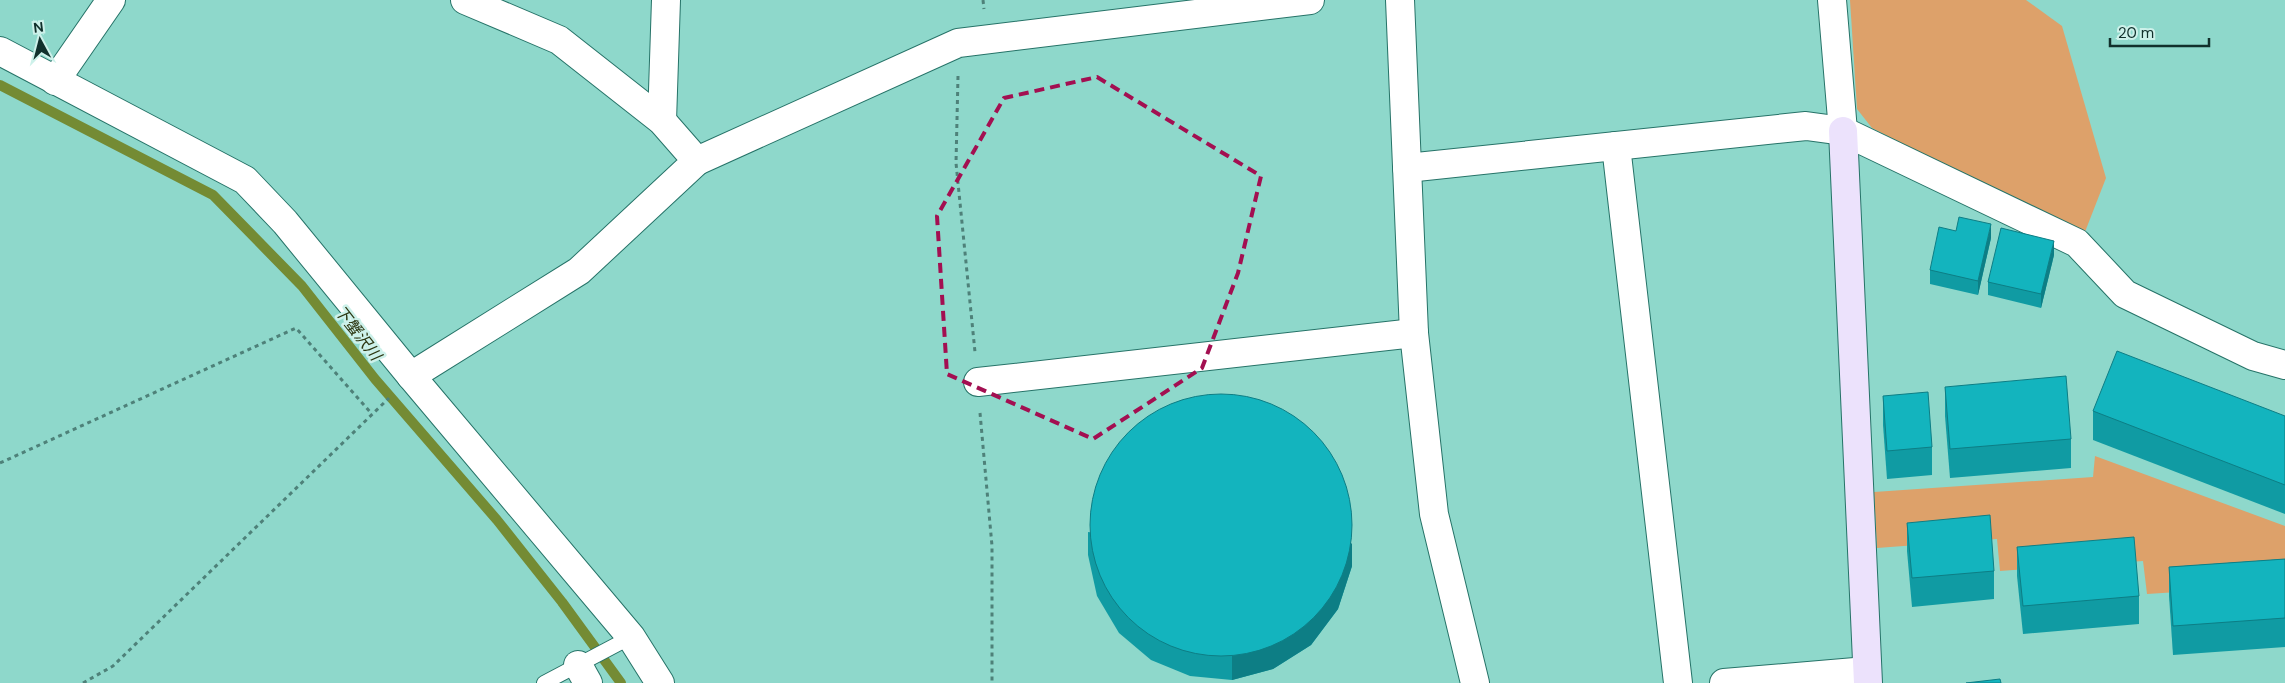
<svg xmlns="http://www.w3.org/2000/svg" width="2285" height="683" font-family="'DM Sans','Noto Sans JP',sans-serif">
<rect width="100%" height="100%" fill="#8ed8cb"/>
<g fill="#dda16a">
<polygon points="1850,0 2026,0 2062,26 2106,178 2083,237 1872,128 1857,109"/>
<polygon points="2095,456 2285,526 2285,585 2147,594 2143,561 2000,571 1997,539 1877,548 1874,492 2093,477"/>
</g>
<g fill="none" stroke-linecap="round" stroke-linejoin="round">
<polyline stroke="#748b34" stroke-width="10" points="0,85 213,195 302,286 375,379 497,520 562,602 621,683"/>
<defs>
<polyline id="lane" points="544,683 631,637"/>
<g id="street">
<polyline points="1400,0 1414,333 1434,514 1475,683"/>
<polyline points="1832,0 1843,131"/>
<polyline points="0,51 245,180 285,222 411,376 631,637 660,683"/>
<polyline points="55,81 111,0"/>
<polyline points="662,121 666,0"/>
<polyline points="1616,146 1678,683"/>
<polyline points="697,161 958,43 1310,0"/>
<polyline points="1407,168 1806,126 1843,131 2077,243 2125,294 2253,356 2285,365"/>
<polyline points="411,376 579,271 697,161 662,121 559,40 465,0"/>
<polyline points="978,382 1414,333"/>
<polyline points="578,665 588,683"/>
<polyline points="1724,683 1867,671"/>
</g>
<polyline id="secondary" points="1843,131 1868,683"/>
</defs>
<use href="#lane" stroke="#267368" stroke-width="16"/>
<use href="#street" stroke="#267368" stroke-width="30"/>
<use href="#secondary" stroke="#267368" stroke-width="30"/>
<g stroke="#4e8179" stroke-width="3" stroke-dasharray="4 4" stroke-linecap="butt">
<polyline points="983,0 984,9"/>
<polyline points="958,76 956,163 975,352"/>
<polyline points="980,413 992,546 992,683"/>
<polyline points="0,463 296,328 372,414"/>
<polyline points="83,683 113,666 389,398"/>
</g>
<use href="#lane" stroke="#fff" stroke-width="14"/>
<use href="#street" stroke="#fff" stroke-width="28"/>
<use href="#secondary" stroke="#ece2fc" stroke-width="28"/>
</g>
<g fill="#109ba3">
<polygon points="1991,238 1978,295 1930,284 1930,270"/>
<polygon points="2054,255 2041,308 1988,295 1988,282"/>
<polygon points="1945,387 2071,439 2071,468 1950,478 1945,416"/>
<polygon points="1883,396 1932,447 1932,475 1887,479 1883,425"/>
<polygon points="2093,411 2285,416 2285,514 2093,440"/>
<polygon points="1907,523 1994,571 1994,599 1912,607 1907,551"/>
<polygon points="1088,532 1352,566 1338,609 1311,645 1273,669 1232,680 1190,676 1151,660 1119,633 1097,596 1088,555"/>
<polygon points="2017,547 2139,596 2139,624 2023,634 2017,576"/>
<polygon points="2285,559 2285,647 2173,655 2169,596 2169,567"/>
</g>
<g fill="#0d7e85">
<polygon points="1991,224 1991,238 1978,295 1978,281"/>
<polygon points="2054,241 2054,255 2041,308 2041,294"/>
<polygon points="1352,543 1352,566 1338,609 1311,645 1273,669 1232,680 1232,656"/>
</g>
<g fill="#13b4be" stroke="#0d7e85">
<polygon points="1959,217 1991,224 1978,281 1930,270 1939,227 1956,231"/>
<polygon points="2001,228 2054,241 2041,294 1988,282"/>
<polygon points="2117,351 2285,416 2285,485 2093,411"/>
<polygon points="2066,376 2071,439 1950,449 1945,387"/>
<polygon points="1928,392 1932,447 1887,451 1883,396"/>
<circle cx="1221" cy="525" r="131"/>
<polygon points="1990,515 1994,571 1912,578 1907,523"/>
<polygon points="2134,537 2139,596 2023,606 2017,547"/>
<polygon points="2285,559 2285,618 2173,626 2169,567"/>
<polygon points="2000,679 2001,683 1966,683"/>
</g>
<path fill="none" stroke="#a30f51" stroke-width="4" stroke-dasharray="10 6" stroke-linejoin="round" d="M1097,77L1261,176L1238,273L1202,368L1093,439L947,374L937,216L1004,98Z"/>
<g text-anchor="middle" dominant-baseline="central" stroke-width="5" stroke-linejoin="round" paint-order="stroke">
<g font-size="16" font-style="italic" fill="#2c3611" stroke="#cdf1ea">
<text transform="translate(358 333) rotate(52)">下蟹沢川</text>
</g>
</g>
<g transform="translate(40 40) rotate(353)" stroke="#cdf1ea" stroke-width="4" paint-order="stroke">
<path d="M0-4L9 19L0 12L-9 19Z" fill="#11302c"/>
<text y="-8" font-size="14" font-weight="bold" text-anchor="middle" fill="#11302c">N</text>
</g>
<path d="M2110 38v8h99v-8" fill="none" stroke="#11302c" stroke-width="2.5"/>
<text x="2118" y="38" font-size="15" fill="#11302c" stroke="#cdf1ea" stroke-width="4" paint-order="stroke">20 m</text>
</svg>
